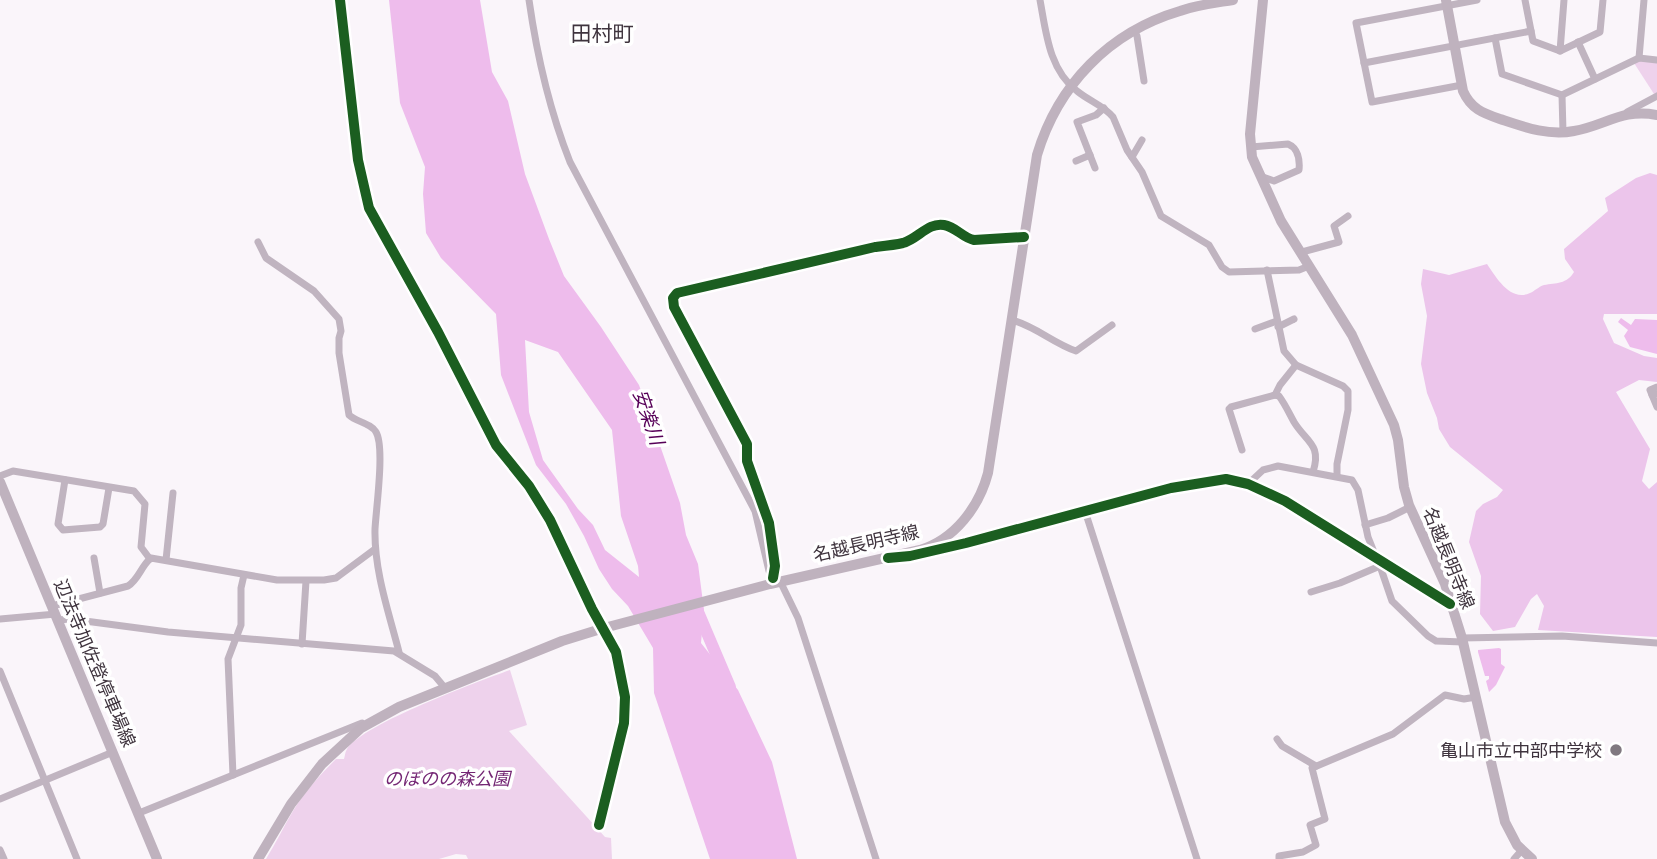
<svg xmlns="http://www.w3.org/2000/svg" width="1657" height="859" font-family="Lora,'Noto Sans JP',serif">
<rect width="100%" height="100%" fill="#faf5fa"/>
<g fill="#eed2ec">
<polygon points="1640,60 1657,62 1657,93 1654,94 1634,63"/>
<path d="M510,670L527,725L509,731L605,837L611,838L612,859H468L466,855L456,854L439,859H266C276,843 284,826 293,811C304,792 321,774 336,759H344C345,756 345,752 347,749C363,724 479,681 510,670Z"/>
</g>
<path fill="#ecc5eb" d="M1650,173L1657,175V314H1604L1603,319L1614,343L1644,356L1657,358V382L1639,380L1616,392L1650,449L1642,481L1649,489L1657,482V637L1538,630L1544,606L1537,594L1531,599L1515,627L1493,631L1480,614L1481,576L1469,542L1476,511L1483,504L1497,497L1503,490L1450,447L1439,429L1437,418L1427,393L1421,364L1427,316L1421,284L1423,269L1449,275L1487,264C1496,277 1510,302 1530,293C1535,291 1538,287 1544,285C1556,283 1567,284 1574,272L1565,259L1564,249L1608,211L1605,198L1636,178Z"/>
<g fill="#eebcec" fill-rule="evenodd">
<path d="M389,0H480L492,72L508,101L525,174L549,239L564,276L601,327L639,385L680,503L686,535L698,564L704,610L701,643L738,690L772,762L797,859H710L654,693L653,648L628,606L612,589L599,569L584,536L566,504L536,465L501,375L496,314L441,258L426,233L423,194L425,167L400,103ZM525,340L558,352L612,430L621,516L638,566L639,577L605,550L593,525L578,509L543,460L529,412Z"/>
<polygon points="1621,318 1631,325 1635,319 1657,320 1657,354 1630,347 1624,336 1628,330 1618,322"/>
<polygon points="1499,648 1501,649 1501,664 1505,667 1496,685 1489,692 1486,681 1489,679 1489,676 1485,676 1478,652 1478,650"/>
</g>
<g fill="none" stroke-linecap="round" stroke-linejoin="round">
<polyline stroke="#eebcec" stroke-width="12" points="696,607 730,687"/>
<g stroke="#c0b4c0" stroke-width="7">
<polyline points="340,0 358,160 369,208 438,332 496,445 529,486 550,520 592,609 616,652 625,697 624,723 599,825"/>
<path d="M529,0C537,56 549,109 570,162L755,511L769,571L773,578"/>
<path d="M1040,0C1046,32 1049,70 1077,91C1089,101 1103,105 1113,117L1127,150L1142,172L1161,216L1209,245L1222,267L1229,272L1299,270L1309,266"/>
<polyline points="1525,0 1533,41 1560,51 1600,32 1603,0"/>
<polyline points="1134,30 1137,36 1144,81"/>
<polyline points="1495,38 1502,74 1562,95 1639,58 1657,60"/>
<polyline points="1578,42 1595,79"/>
<polyline points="1560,51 1564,0"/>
<polyline points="1639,58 1644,0"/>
<polyline points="1364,63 1531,31"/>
<polyline points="1462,85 1372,102 1356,23 1477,0"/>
<polyline points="1562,95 1563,132"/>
<polyline points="1627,112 1657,96"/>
<path d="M1251,147L1288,144C1298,148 1300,160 1299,170L1274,181L1260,176"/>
<polyline points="1132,157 1142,140"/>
<polyline points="1076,161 1090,155"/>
<polyline points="1095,168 1077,122 1096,115 1104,108"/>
<path d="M258,242L266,258L314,291L339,319L341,331L339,338V353L349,415C356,422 371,423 376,432C385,447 376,509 375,529C374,571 389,613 399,652"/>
<polyline points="1302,252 1339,242 1334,226 1348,216"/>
<polyline points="1267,270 1284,351 1296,365 1343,386 1348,391 1348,410 1337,464 1337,476"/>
<path d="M1012,320C1035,326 1053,343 1076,351L1112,325"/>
<polyline points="1278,327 1294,319"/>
<polyline points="1255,329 1277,321"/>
<polyline points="1657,394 1652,395 1657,407"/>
<path d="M1275,395L1279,396C1285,404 1289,413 1294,422C1306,442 1322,444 1313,472"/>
<polyline points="1652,395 1650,390 1657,387"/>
<polyline points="1242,450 1229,409 1231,407 1275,395 1280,385 1296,365"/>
<polyline points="0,476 13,471 134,491 145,504 141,547 150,559"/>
<polyline points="65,480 58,524 63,530 100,527 103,524 109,488"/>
<polyline points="1248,484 1263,470 1278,466 1352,480 1358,490 1368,537 1376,557"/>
<polyline points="1085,511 1197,859"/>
<polyline points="1365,525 1388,518 1410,507"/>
<polyline points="94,558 100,593"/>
<polyline points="166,560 173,493"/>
<polyline points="1382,562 1380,566 1392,601 1428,636 1436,641 1463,642"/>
<path d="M773,578L775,566L769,523L747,461V444L674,307L673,298L677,293L875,247C884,246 894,245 903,243C918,239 928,222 944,225C956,227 963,238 974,240L1024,237"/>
<polyline points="780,581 798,618 876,859"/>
<polyline points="1311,592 1340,583 1380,566"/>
<path d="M52,606L128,586C139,579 141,566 151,558L277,580H324L336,578L375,549"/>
<polyline points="0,619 56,614"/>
<polyline points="58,620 70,619 168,632 394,651 435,676 445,688"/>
<polyline points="1462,638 1562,636 1657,643"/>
<polyline points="302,644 306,581"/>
<polyline points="0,671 77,859"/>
<polyline points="1277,739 1282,746 1316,766"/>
<polyline points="233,775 228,659 241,625 241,588 244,575"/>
<polyline points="0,799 113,752"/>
<polyline points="139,813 362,723"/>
<polyline points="0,850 4,859"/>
<polyline points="1279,859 1279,856 1303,852 1316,845 1310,825 1325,819 1312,768 1393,734 1445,695 1464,699 1476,697"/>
<polyline points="1514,859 1521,851"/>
</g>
<g stroke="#bfb2be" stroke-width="10">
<polyline points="1263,0 1250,134 1252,157 1281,221 1352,335 1394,425 1398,440 1404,487 1409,505 1445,584 1462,638 1505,822 1517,845 1532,859"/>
<path d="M1446,0L1463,91C1471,109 1483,113 1500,119C1524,127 1548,136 1574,131C1605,126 1622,108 1657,115"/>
<polyline points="0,482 157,859"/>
<polyline points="929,552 1171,488 1226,479 1248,484 1285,501 1450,604"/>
<path d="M258,859L291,804L322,764L361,728L399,707L562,641L604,628L770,584L920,550C955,539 979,507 988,473L1037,155C1058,85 1109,32 1180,11C1197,5 1215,3 1233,0"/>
</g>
<defs>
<g id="cycleway">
<polyline points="340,0 358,160 369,208 438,332 496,445 529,486 550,520 592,609 616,652 625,697 624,723 599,825"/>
<polyline points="888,558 910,556 966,543 1171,488 1226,479 1248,484 1285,501 1450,604"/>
<path d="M773,578L775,566L769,523L747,461V444L674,307L673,298L677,293L875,247C884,246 894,245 903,243C918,239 928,222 944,225C956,227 963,238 974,240L1024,237"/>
</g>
</defs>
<use href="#cycleway" stroke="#fff" stroke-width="15"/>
<use href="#cycleway" stroke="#1b5e20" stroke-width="10"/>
</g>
<circle fill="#807880" stroke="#fff" stroke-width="2.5" cx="1616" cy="750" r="7"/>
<g text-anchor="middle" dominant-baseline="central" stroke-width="7" stroke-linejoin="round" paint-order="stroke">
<g font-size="18" fill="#3f343e" stroke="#fff">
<text transform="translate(866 543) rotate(-13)">名越長明寺線</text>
<text transform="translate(1449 558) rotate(68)">名越長明寺線</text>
<text transform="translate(95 663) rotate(67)">辺法寺加佐登停車場線</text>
</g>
<g font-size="18" fill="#3f343e" stroke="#fff" text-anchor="end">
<text x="1602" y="750">亀山市立中部中学校</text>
</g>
<g font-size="18" font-style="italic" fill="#742674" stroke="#fff">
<text x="447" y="778">のぼのの森公園</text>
</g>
<g font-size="19" font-style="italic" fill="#570158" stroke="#fff">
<text transform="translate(649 417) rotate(71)">安楽川</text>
</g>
<g font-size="21" fill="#3f343e" stroke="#fff">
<text x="602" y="33">田村町</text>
</g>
</g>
</svg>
